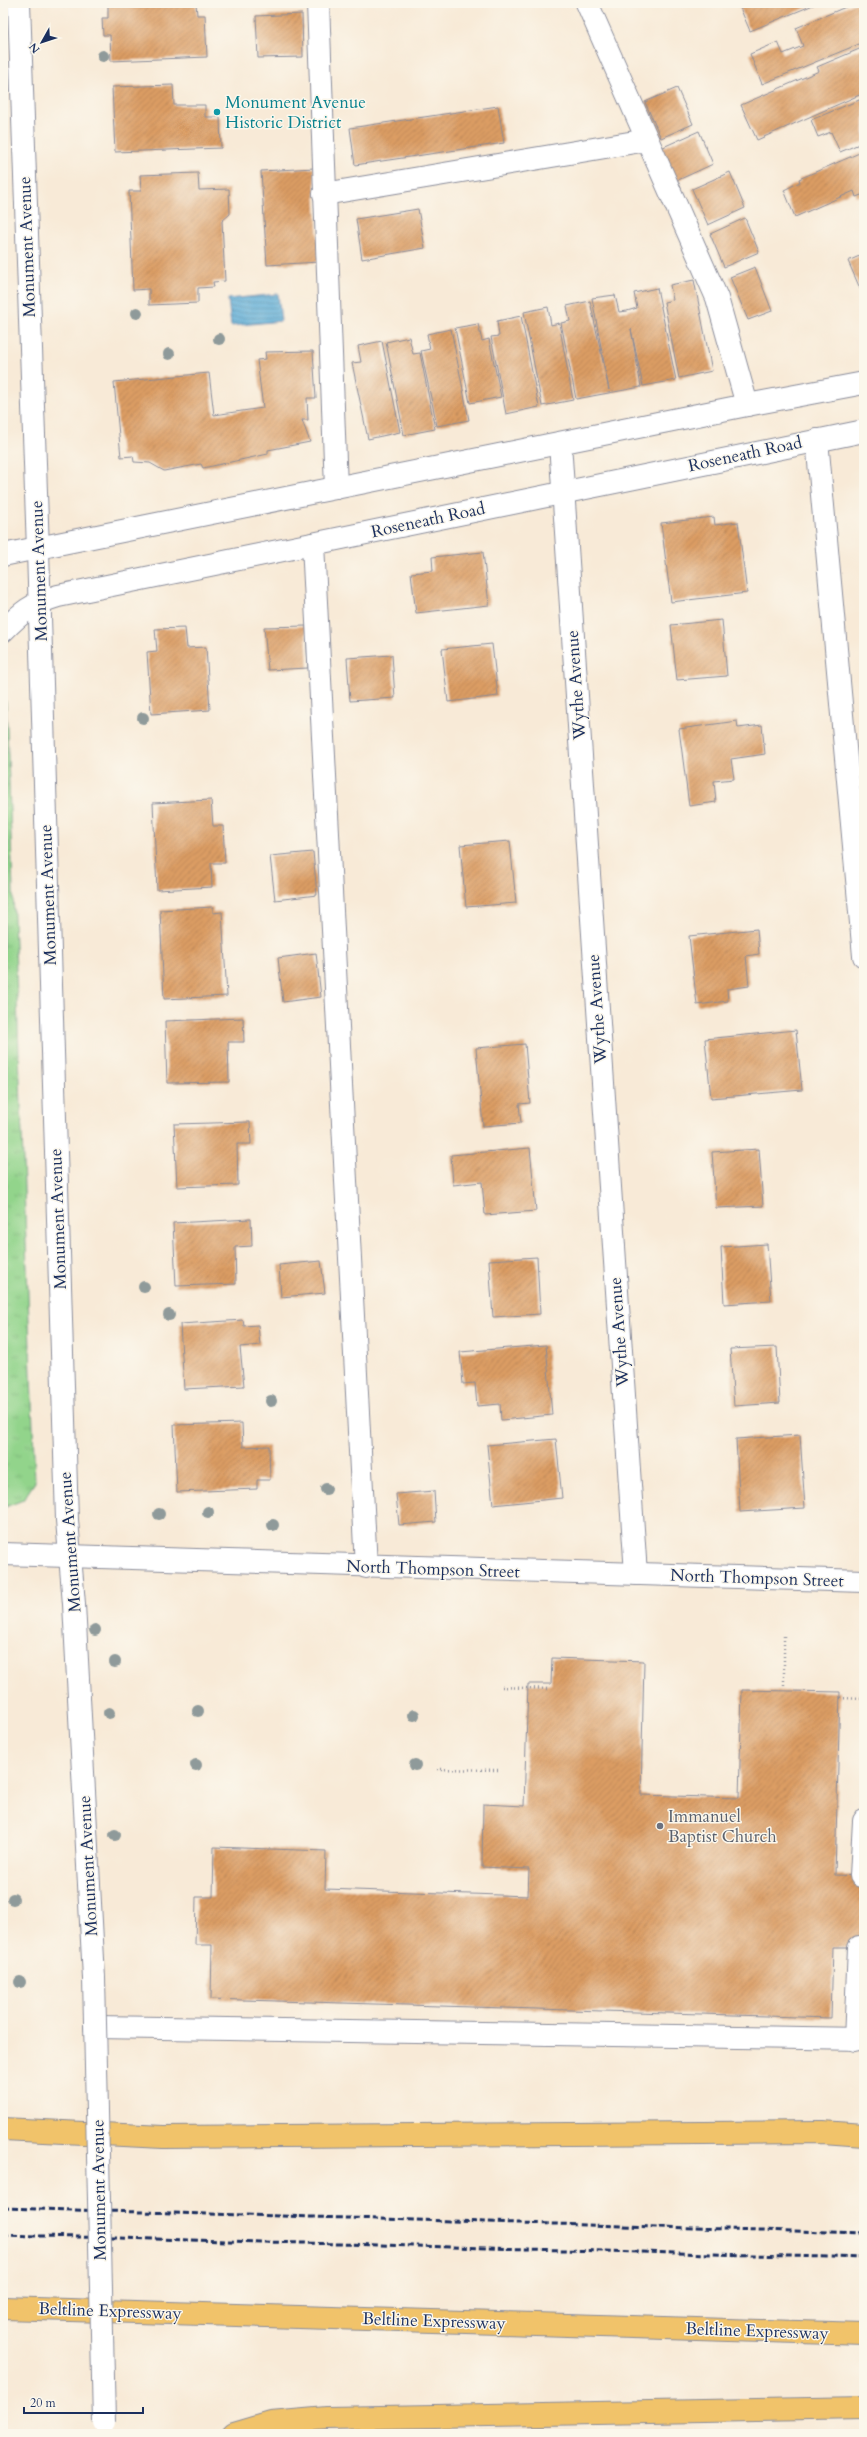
<svg xmlns="http://www.w3.org/2000/svg" width="867" height="2437" font-family="Cardo,serif">
<defs>
<pattern id="grass-tufts" width="24" height="20" patternUnits="userSpaceOnUse"><rect width="24" height="20" fill="#92d48b"/><path d="M3 7l-1-3M5 7V3M7 7l1-3M15 17l-1-3M17 17v-4M19 17l1-3" fill="none" stroke="#7db67a"/></pattern>
<pattern id="water-rules" width="6" height="5" patternUnits="userSpaceOnUse"><rect width="6" height="5" fill="#5babd5"/><path d="M0 2.5h6" fill="none" stroke="#4a8cb0"/></pattern>
<pattern id="building-hatch" width="6" height="6" patternUnits="userSpaceOnUse"><rect width="6" height="6" fill="#dc9d63"/><path d="M-1 1l2-2M0 6l6-6M5 7l2-2" fill="none" stroke="#b28055"/></pattern>
</defs>
<rect width="100%" height="100%" fill="#fbf7ec"/>
<filter id="ink" filterUnits="userSpaceOnUse"><feTurbulence type="fractalNoise" baseFrequency=".025" numOctaves="2"/><feDisplacementMap in="SourceGraphic" scale="8" xChannelSelector="R" yChannelSelector="G"/><feConvolveMatrix kernelMatrix="1 2 1 2 8 2 1 2 1" color-interpolation-filters="sRGB"/></filter>
<filter id="wash" filterUnits="userSpaceOnUse"><feTurbulence type="fractalNoise" baseFrequency=".012" numOctaves="4" result="noise"/><feDisplacementMap in="SourceGraphic" scale="16" xChannelSelector="R" yChannelSelector="G"/><feGaussianBlur stdDeviation="0.9" result="paint"/><feColorMatrix in="noise" values="0 0 0 0 0 0 0 0 0 0 0 0 0 0 0 0 0 1.4 0 .05"/><feComposite in="paint" operator="in"/></filter>
<g filter="url(#wash)">
<rect width="100%" height="100%" fill="#f8ead7"/>
<polygon fill="url(#grass-tufts)" stroke="#568274" points="3,697 6,702 35,1482 23,1500 3,1508"/>
<polygon fill="url(#water-rules)" stroke="#3b6d9a" points="278,294 281,321 231,326 228,299"/>
<g id="blocks">
<g fill="url(#building-hatch)">
<polygon points="108,3 196,3 197,15 205,15 207,57 111,61 110,35 103,35 102,18 108,18"/>
<polygon points="738,3 818,3 750,31"/>
<polygon points="855,3 864,3 864,42 762,84 750,54 778,42 783,54 803,46 796,28"/>
<polygon points="302,14 303,57 258,58 256,16"/>
<polygon points="864,47 864,93 757,140 741,105 819,71 817,67"/>
<polygon points="173,85 174,105 205,105 205,117 220,117 221,148 115,152 112,87"/>
<polygon points="677,88 693,124 661,138 645,102"/>
<polygon points="864,98 864,142 840,152 831,132 818,137 811,120"/>
<polygon points="498,106 504,143 355,165 350,128"/>
<polygon points="699,131 713,164 676,181 661,148"/>
<polygon points="864,151 864,194 856,197 854,191 795,217 784,190 800,182 799,179"/>
<polygon points="314,168 319,262 267,265 261,171"/>
<polygon points="730,172 745,208 708,225 692,189"/>
<polygon points="198,173 199,190 229,189 230,214 222,221 225,281 213,282 214,287 198,288 198,303 149,305 149,289 133,290 129,191 141,191 140,175"/>
<polygon points="418,209 425,248 362,259 356,219"/>
<polygon points="745,218 759,252 724,267 710,234"/>
<polygon points="864,254 864,292 862,293 848,261"/>
<polygon points="755,267 772,311 748,320 730,277"/>
<polygon points="694,280 712,371 679,378 664,302 673,300 670,285"/>
<polygon points="657,288 676,380 643,386 631,329 641,387 576,399 561,323 570,321 567,306 590,301 609,390 592,298 615,295 619,312 627,311 637,308 634,293"/>
<polygon points="548,307 551,325 559,323 573,400 542,406 524,312"/>
<polygon points="521,316 539,407 506,414 491,337 499,336 497,321"/>
<polygon points="478,324 482,341 489,339 501,397 470,403 455,328"/>
<polygon points="451,329 469,420 437,426 421,351 430,349 427,334"/>
<polygon points="409,337 413,354 420,353 435,429 404,435 386,342"/>
<polygon points="382,341 400,432 368,439 352,363 361,362 358,346"/>
<polygon points="313,351 316,398 307,398 308,420 302,420 310,442 268,450 268,454 203,468 201,464 164,471 150,463 134,462 133,456 121,457 114,382 209,373 214,415 263,408 257,360 266,359 265,352"/>
<polygon points="714,517 715,525 738,522 747,593 671,602 661,523"/>
<polygon points="483,552 489,605 416,613 411,573 433,571 432,557"/>
<polygon points="722,620 727,676 677,680 671,625"/>
<polygon points="306,626 308,668 268,670 264,627"/>
<polygon points="185,628 187,648 206,647 210,710 151,714 147,652 157,651 155,629"/>
<polygon points="492,644 498,696 448,702 442,649"/>
<polygon points="392,655 395,698 350,701 347,658"/>
<polygon points="737,721 738,728 762,725 765,754 731,759 734,779 714,781 716,802 689,806 679,729"/>
<polygon points="211,800 213,826 223,826 225,863 211,863 212,887 157,890 153,803"/>
<polygon points="510,841 516,903 466,907 460,845"/>
<polygon points="313,852 317,895 275,900 270,856"/>
<polygon points="213,907 213,913 222,912 227,996 164,999 160,910"/>
<polygon points="757,929 759,954 746,956 749,986 727,989 728,1001 697,1005 689,936"/>
<polygon points="316,953 321,997 283,1002 278,958"/>
<polygon points="243,1018 244,1042 228,1042 229,1082 167,1083 165,1021"/>
<polygon points="796,1030 802,1090 711,1098 705,1039"/>
<polygon points="525,1044 530,1103 519,1104 521,1123 483,1126 476,1048"/>
<polygon points="250,1122 251,1144 237,1144 238,1185 177,1187 174,1124"/>
<polygon points="530,1148 536,1211 485,1215 482,1182 453,1185 451,1155"/>
<polygon points="759,1149 763,1206 716,1208 712,1152"/>
<polygon points="251,1219 252,1246 235,1247 236,1284 176,1286 173,1223"/>
<polygon points="767,1244 771,1301 724,1304 721,1247"/>
<polygon points="537,1257 540,1314 493,1317 489,1260"/>
<polygon points="321,1261 325,1293 281,1297 279,1265"/>
<polygon points="243,1320 244,1326 258,1325 260,1345 240,1347 244,1386 184,1389 180,1324"/>
<polygon points="546,1345 552,1415 501,1420 500,1404 477,1406 475,1383 463,1384 460,1352"/>
<polygon points="777,1347 780,1403 734,1406 730,1349"/>
<polygon points="242,1423 243,1447 269,1446 270,1480 257,1480 257,1489 177,1492 174,1425"/>
<polygon points="800,1435 805,1508 740,1512 736,1439"/>
<polygon points="556,1439 562,1498 493,1505 487,1445"/>
<polygon points="434,1491 436,1522 399,1525 396,1494"/>
<polygon points="552,1658 644,1661 641,1795 739,1798 742,1690 840,1692 835,1875 864,1876 864,1947 833,1947 831,2018 211,1999 212,1945 195,1945 196,1897 213,1897 214,1847 326,1851 325,1889 528,1896 529,1869 482,1867 483,1804 524,1806 528,1684 551,1684"/>
</g>
</g>
</g>
<g filter="url(#ink)">
<use href="#blocks" fill-opacity="0" stroke="#8a8c9a" stroke-width="1"/>
<g fill="none" stroke-linecap="round" stroke-linejoin="round">
<defs>
<g id="service">
<polyline points="318,3 336,488"/>
<polyline points="587,3 717,298 747,405"/>
<polyline points="324,194 647,140"/>
<polyline points="817,440 864,956"/>
<polyline points="313,544 366,1567"/>
<polyline points="861,1876 864,1821"/>
<polyline points="95,2027 864,2039"/>
<polyline points="855,2040 859,1947"/>
</g>
<polyline id="minor" points="560,443 636,1574"/>
<g id="tertiary">
<polyline points="19,3 38,550 67,1520 74,1604 94,1978"/>
<polyline points="3,555 747,405 864,383"/>
<path d="M3,631C22,612 31,604 58,596L864,431"/>
<polyline points="3,1554 864,1581"/>
</g>
<g id="motorway">
<polyline points="3,2129 163,2137 823,2132 864,2135"/>
<polyline points="3,2308 864,2334"/>
<polyline points="234,2434 271,2423 327,2418 864,2408"/>
</g>
</defs>
<use href="#service" stroke="#8a8c9a" stroke-width="24"/>
<use href="#minor" stroke="#8a8c9a" stroke-width="24"/>
<use href="#tertiary" stroke="#8a8c9a" stroke-width="24"/>
<use href="#motorway" stroke="#8a8c9a" stroke-width="24"/>
<g stroke="#8a8c9a" stroke-width="2.5" stroke-dasharray="1 3" stroke-linecap="butt">
<polyline points="784,1636 784,1687"/>
<polyline points="502,1687 549,1689"/>
<polyline points="840,1698 864,1699"/>
<polyline points="437,1769 500,1770"/>
</g>
<use href="#service" stroke="#fff" stroke-width="22"/>
<use href="#minor" stroke="#fff" stroke-width="22"/>
<use href="#tertiary" stroke="#fff" stroke-width="22"/>
<use href="#motorway" stroke="#f1c36a" stroke-width="22"/>
<g stroke="#1b2f5e" stroke-width="3" stroke-dasharray="6 3" stroke-linecap="butt">
<polyline points="3,2208 864,2233"/>
<polyline points="3,2235 864,2258"/>
</g>
<defs>
<polyline id="tertiary-bridge" points="94,1978 104,2422"/>
</defs>
<use href="#tertiary-bridge" stroke="#8a8c9a" stroke-width="24" stroke-linecap="butt"/>
<use href="#tertiary-bridge" stroke="#fff" stroke-width="22"/>
</g>
<g fill="#8f9a9a">
<circle cx="103" cy="56" r="6"/>
<circle cx="137" cy="313" r="6"/>
<circle cx="219" cy="339" r="6"/>
<circle cx="169" cy="354" r="6"/>
<circle cx="143" cy="718" r="6"/>
<circle cx="144" cy="1287" r="6"/>
<circle cx="169" cy="1315" r="6"/>
<circle cx="271" cy="1401" r="6"/>
<circle cx="326" cy="1489" r="6"/>
<circle cx="208" cy="1512" r="6"/>
<circle cx="159" cy="1514" r="6"/>
<circle cx="273" cy="1525" r="6"/>
<circle cx="95" cy="1630" r="6"/>
<circle cx="115" cy="1662" r="6"/>
<circle cx="198" cy="1711" r="6"/>
<circle cx="109" cy="1713" r="6"/>
<circle cx="414" cy="1715" r="6"/>
<circle cx="196" cy="1765" r="6"/>
<circle cx="415" cy="1765" r="6"/>
<circle cx="115" cy="1835" r="6"/>
<circle cx="13" cy="1899" r="6"/>
<circle cx="20" cy="1982" r="6"/>
</g>
</g>
<circle fill="#0f9aa8" stroke="#fbf7ec" stroke-width="1.5" cx="217" cy="112" r="4"/>
<circle fill="#6b7280" stroke="#fbf7ec" stroke-width="1.5" cx="660" cy="1826" r="4"/>
<g text-anchor="middle" dominant-baseline="central" stroke-width="3" stroke-linejoin="round" paint-order="stroke">
<g font-size="17" fill="#0d838f" stroke="#fbf7ec" text-anchor="start">
<text x="225" y="102">Monument Avenue<tspan x="225" dy="20">Historic District</tspan></text>
</g>
<g font-size="17" fill="#1b2f5e" stroke="#fbf7ec">
<text transform="translate(27 247) rotate(-92)">Monument Avenue</text>
<text transform="translate(745 454) rotate(-12)">Roseneath Road</text>
<text transform="translate(428 520) rotate(-12)">Roseneath Road</text>
<text transform="translate(39 571) rotate(-92)">Monument Avenue</text>
<text transform="translate(576 685) rotate(-94)">Wythe Avenue</text>
<text transform="translate(48 895) rotate(-92)">Monument Avenue</text>
<text transform="translate(597 1009) rotate(-94)">Wythe Avenue</text>
<text transform="translate(58 1219) rotate(-92)">Monument Avenue</text>
<text transform="translate(619 1332) rotate(-94)">Wythe Avenue</text>
<text transform="translate(70 1542) rotate(-94)">Monument Avenue</text>
<text transform="translate(433 1569) rotate(2)">North Thompson Street</text>
<text transform="translate(757 1578) rotate(2)">North Thompson Street</text>
<text transform="translate(88 1866) rotate(-93)">Monument Avenue</text>
<text transform="translate(99 2190) rotate(-91)">Monument Avenue</text>
<text transform="translate(110 2311) rotate(2)">Beltline Expressway</text>
<text transform="translate(434 2321) rotate(2)">Beltline Expressway</text>
<text transform="translate(757 2331) rotate(2)">Beltline Expressway</text>
</g>
<g font-size="17" fill="#5b616d" stroke="#fbf7ec" text-anchor="start">
<text x="668" y="1816">Immanuel<tspan x="668" dy="20">Baptist Church</tspan></text>
</g>
</g>
<rect width="867" height="2437" fill="none" stroke="#fbf7ec" stroke-width="16"/>
<g transform="translate(42 42) rotate(231)" stroke="#fbf7ec" stroke-width="3" paint-order="stroke">
<path d="M0-3L7 15L0 10L-7 15Z" fill="#1b2f5e"/>
<text y="-6" font-size="11" font-weight="bold" text-anchor="middle" fill="#1b2f5e">N</text>
</g>
<path d="M24 2407v6h119v-6" fill="none" stroke="#1b2f5e" stroke-width="2"/>
<text x="30" y="2407" font-size="12" fill="#1b2f5e" stroke="#fbf7ec" stroke-width="3" paint-order="stroke">20 m</text>
</svg>
